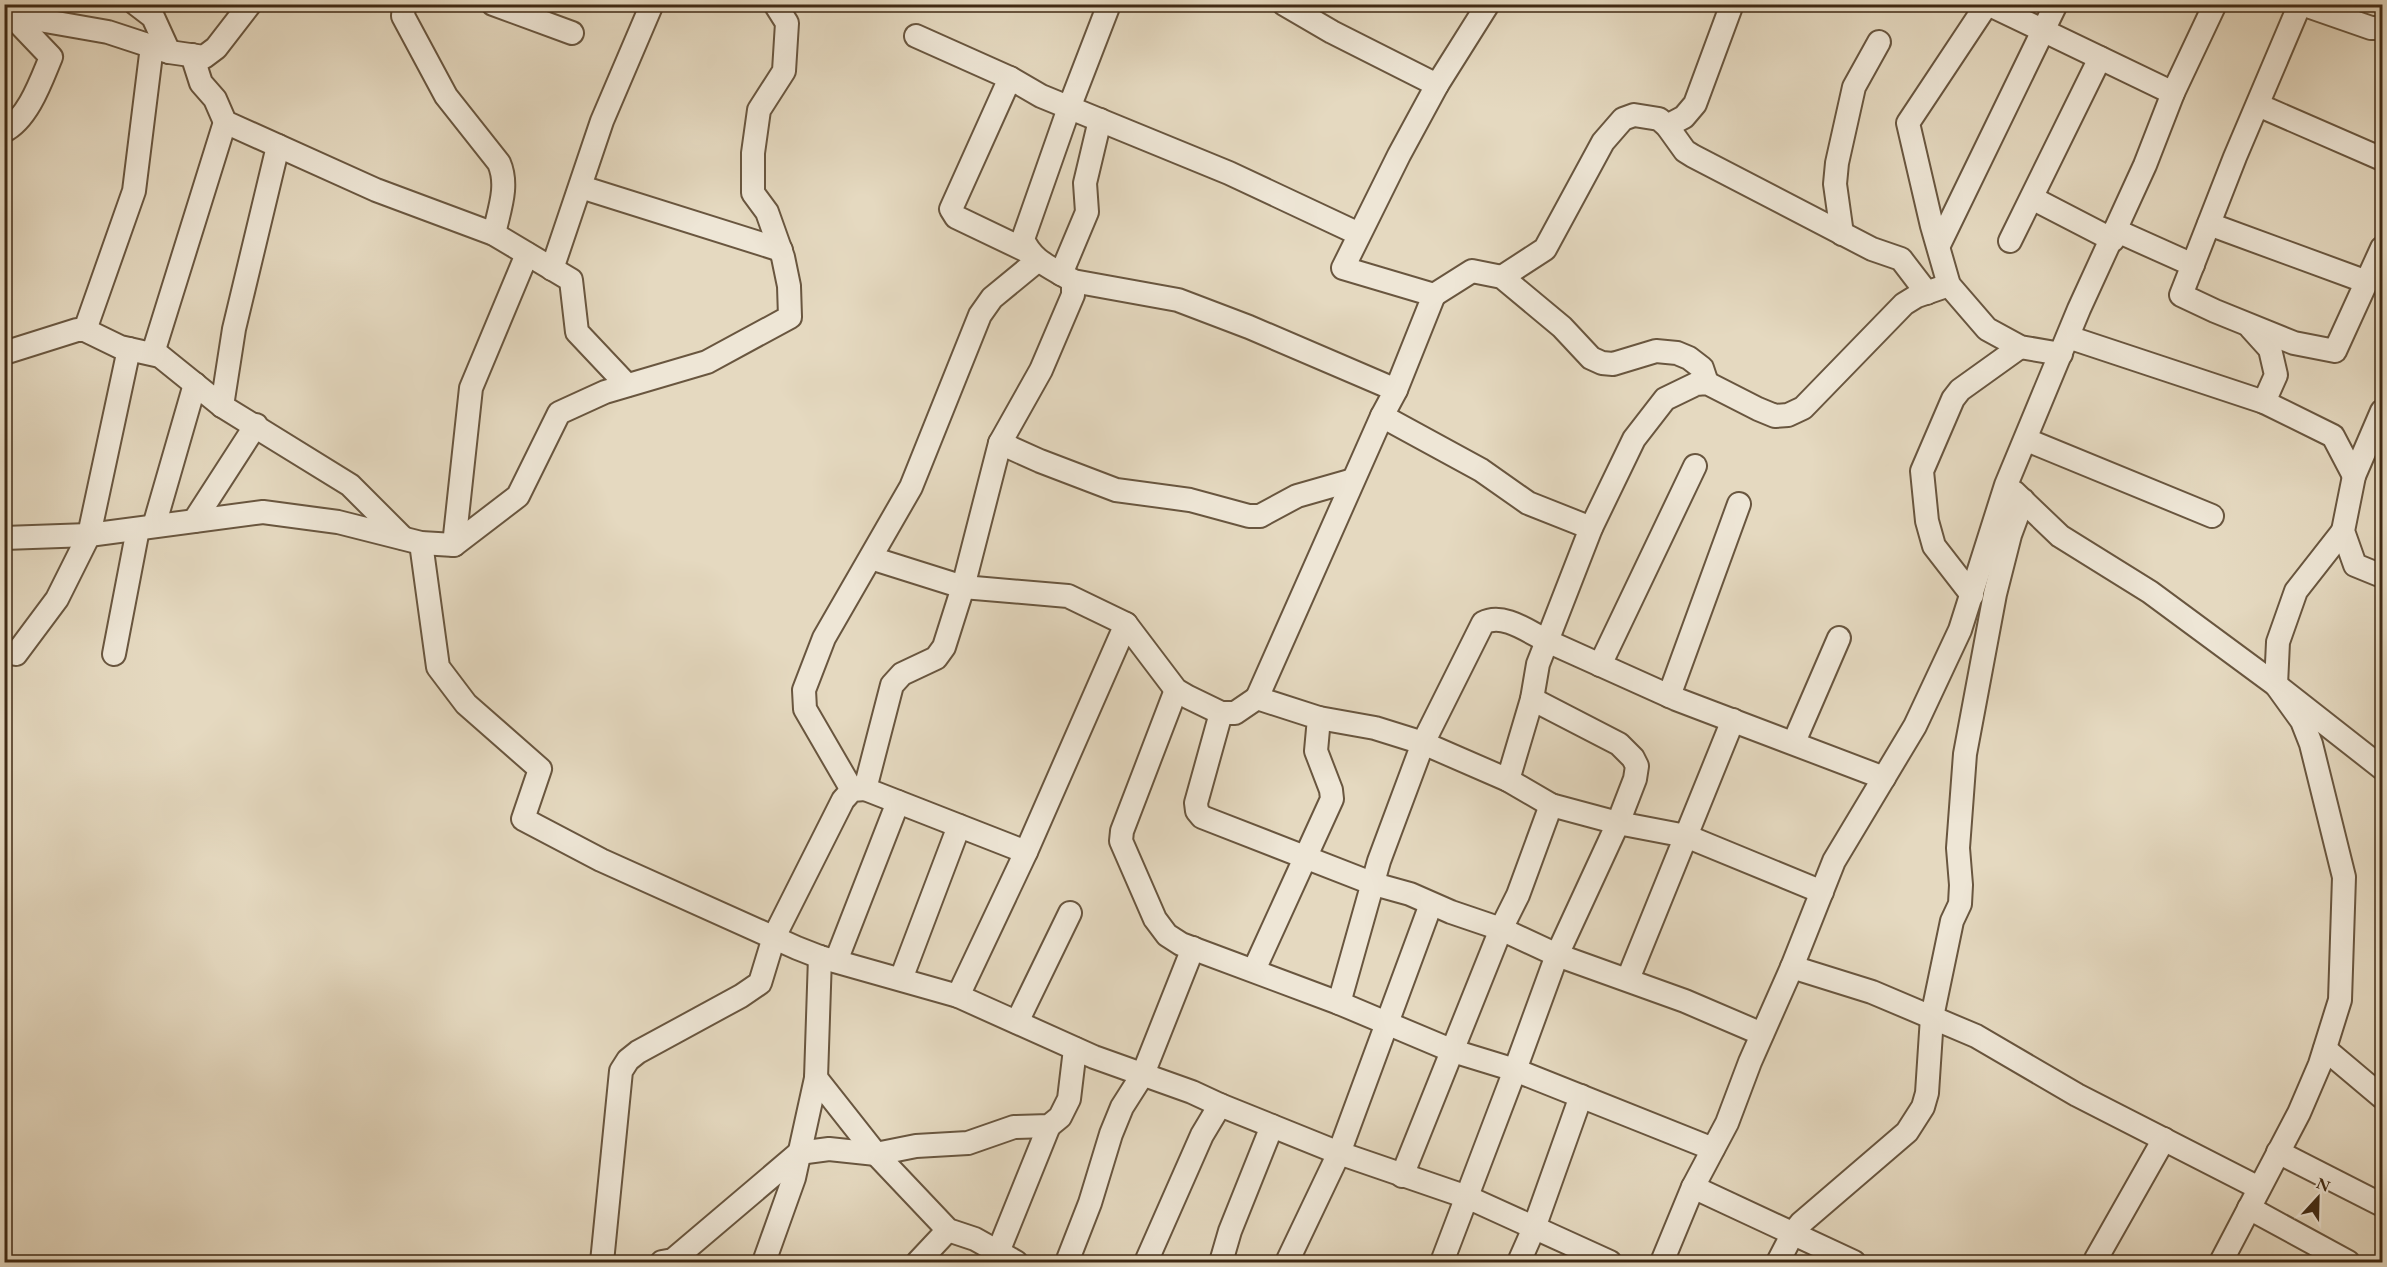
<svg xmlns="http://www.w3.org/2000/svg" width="2387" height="1267" font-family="'EB Garamond',serif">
<rect width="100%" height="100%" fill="#e5d9c0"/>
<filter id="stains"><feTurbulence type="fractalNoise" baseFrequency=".00333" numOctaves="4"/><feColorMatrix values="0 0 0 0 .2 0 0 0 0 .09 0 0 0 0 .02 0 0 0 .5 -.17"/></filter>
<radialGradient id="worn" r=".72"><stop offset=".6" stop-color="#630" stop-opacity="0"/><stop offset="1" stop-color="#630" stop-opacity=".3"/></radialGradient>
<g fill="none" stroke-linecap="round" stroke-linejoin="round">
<defs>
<g id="minor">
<polyline points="136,4 153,17 169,52"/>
<path d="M404,4L403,16L446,96L499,163C509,186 499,210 494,234"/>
<polyline points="493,4 572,33"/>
<polyline points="1284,4 1332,32 1437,85"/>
<polyline points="1987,4 1908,123 1932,226 1949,285 1987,329 2020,347 2061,354"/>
<polyline points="1988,4 2173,93"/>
<polyline points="2300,4 2235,157 2181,295 2215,311 2294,343 2335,351 2382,248"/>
<polyline points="2302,4 2371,28 2382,28"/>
<path d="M1108,7L1069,108L1023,239C1032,262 1053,268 1073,281V295L1041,370L1000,443L1040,461L1116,490L1190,500L1249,516H1260L1297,496L1353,480"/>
<polyline points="4,23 11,15 108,32 169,52 204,57 216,48 250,4"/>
<polyline points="916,36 1010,78 1041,96 1229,173 1359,234"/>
<polyline points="192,55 201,83 215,99 225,122 376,190 494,234 571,280 577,332 627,385"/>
<polyline points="1010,78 951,209 956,217 1027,251"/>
<polyline points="2258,105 2382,159"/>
<polyline points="1667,126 1684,117 1695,104 1732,4"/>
<path d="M4,131C28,119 41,81 51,57L11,15V12"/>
<polyline points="581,187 781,250"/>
<polyline points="2032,198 2113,240"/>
<polyline points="2209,224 2367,282"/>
<polyline points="2115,230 2193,265"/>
<polyline points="1842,234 1835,184 1837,163 1854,87 1879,42"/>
<polyline points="2010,241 2100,58"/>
<polyline points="1939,245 2056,4"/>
<polyline points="552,269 602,121 652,4"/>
<polyline points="1061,274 1087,212 1085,183 1100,120"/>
<polyline points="1502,277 1545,249 1603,142 1623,119 1634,115 1659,119 1667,126 1685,151 1693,156 1872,249 1901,259 1927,293"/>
<polyline points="1073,281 1178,300 1249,327 1396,390"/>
<polyline points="1434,295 1472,271 1502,277 1562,327 1591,358 1602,363 1613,364 1656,351 1677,353 1689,358 1702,368 1707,383"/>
<polyline points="2251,328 2270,349 2276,375 2264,402"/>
<polyline points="85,330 134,191 152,46"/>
<polyline points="2068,337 2264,402 2333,436 2354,476"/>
<polyline points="4,353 77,330 85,330 120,347 160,356 222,406 350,485 403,538"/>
<polyline points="153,353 225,122"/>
<polyline points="222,406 234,329 278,146"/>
<polyline points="2382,411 2354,476 2343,531 2355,565 2382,576"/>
<polyline points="1382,416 1481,470 1528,503 1591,528"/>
<polyline points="2027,440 2212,516"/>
<polyline points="1000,443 963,587 944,647 936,658 902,674 892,685 865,789 1026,852"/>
<polyline points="2014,492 2060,536 2150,592 2276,685 2382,768"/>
<polyline points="194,521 256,425"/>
<polyline points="154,526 195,384"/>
<polyline points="4,538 89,535 263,512 338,522 421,543 454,545 518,496 559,413 605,392 707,362 790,317 789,286 783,257 767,212 753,193 753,153 759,110 784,71 787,23 775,4"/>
<polyline points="421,543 438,667 466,704 540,769 523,819 601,860 797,948 820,957 958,996 1094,1057 1192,1092 1220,1105 1339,1153 1467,1197 1610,1262"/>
<polyline points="454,545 471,388 527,254"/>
<polyline points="871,558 963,587 1068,596 1126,624"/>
<polyline points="1972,595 1934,546 1927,521 1922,471 1953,399 1960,390 2020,347"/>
<polyline points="16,654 57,599 89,535 129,349"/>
<polyline points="114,654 138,529"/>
<polyline points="1600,665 1695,466"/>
<polyline points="1176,690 1122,831 1121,841 1155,919 1167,935 1181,944 1339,1003 1453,1051 1515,1070 1557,955 1618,823 1635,779 1637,766 1633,758 1619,744 1532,699"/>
<polyline points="1669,696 1739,504"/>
<polyline points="1221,713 1196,803 1197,811 1202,817 1374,884 1410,894 1451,912 1501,929 1557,955 1685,1001 1762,1034"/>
<path d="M1319,718L1375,728L1423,743L1483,623C1503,612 1529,632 1547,641L1591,528L1634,439L1665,399L1696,384L1707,383L1758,409L1775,416L1788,415L1803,408L1904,304L1917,296L1949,285"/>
<polyline points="1733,720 1686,836 1822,892"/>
<polyline points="1794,742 1839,638"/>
<polyline points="1508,780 1551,805 1618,823 1686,836 1628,979"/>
<polyline points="852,790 805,709 804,690 824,638 911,487 980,315 992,298 1037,261"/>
<polyline points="836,961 898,802"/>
<polyline points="1792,967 1872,992 1976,1036 2077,1095 2259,1188"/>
<polyline points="1254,970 1332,799 1331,790 1316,751 1319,718 1257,698 1382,416 1396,390 1434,295 1343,268 1399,155 1437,85 1488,4"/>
<polyline points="901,979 959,826"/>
<polyline points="958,996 1026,852 1126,624 1176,690 1188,697 1221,713 1235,713 1257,698"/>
<polyline points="1339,1003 1379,861 1423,743 1508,780 1532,699 1538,664 1547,641 1676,699 1884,778"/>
<polyline points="1017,1022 1070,913"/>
<polyline points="2325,1049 2382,1097"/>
<polyline points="816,1078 876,1154 948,1230 975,1239 1016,1262"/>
<polyline points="2278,1152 2382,1205"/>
<polyline points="1402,1176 1501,929 1518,895 1551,805"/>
<polyline points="1693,1187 1854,1262"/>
<polyline points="2249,1208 2348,1262"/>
<polyline points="2096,1259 2164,1139"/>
<polyline points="602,1262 621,1071 628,1060 638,1052 741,996 760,983 774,937 843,800 852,790 865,789"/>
<polyline points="662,1262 673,1260 799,1153 829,1149 876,1154 916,1146 968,1143 1014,1127 1049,1126 1060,1117 1069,1099 1075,1049"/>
<polyline points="764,1262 794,1178 816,1078 820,957"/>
<polyline points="918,1262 948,1230"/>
<polyline points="994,1262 1049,1126"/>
<polyline points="1067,1262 1090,1203 1111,1134 1122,1107 1143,1074 1193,948"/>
<polyline points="1146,1262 1202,1135 1220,1105"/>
<polyline points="1221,1262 1230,1231 1272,1126"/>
<polyline points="1287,1262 1339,1153 1431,904"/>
<polyline points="1442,1262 1515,1070 1713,1149"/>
<polyline points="1519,1262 1534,1228 1581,1096"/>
<polyline points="1662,1262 1693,1187 1727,1123 1750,1062 1792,967 1834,861 1915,726 1960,630 2006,485 2079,309 2145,165 2173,93 2215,4"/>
<polyline points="1778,1262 1793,1233 1801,1223 1907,1132 1923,1107 1927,1093 1932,1017 1952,921 1960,904 1961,885 1958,848 1965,754 1995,594 2010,535 2023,500"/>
<polyline points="2221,1262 2299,1113 2320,1064 2340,1000 2344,877 2311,744 2302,721 2276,685 2278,642 2296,591 2343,531"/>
</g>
</defs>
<use href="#minor" stroke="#69563f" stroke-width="26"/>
<use href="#minor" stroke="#eee6d6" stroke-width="22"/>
</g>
<rect width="2387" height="1267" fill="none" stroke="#e5d9c0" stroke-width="24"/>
<rect x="6" y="6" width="2375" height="1255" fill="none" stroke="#402a14" stroke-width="3"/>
<rect x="12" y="12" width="2363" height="1243" fill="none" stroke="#402a14" stroke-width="1.5"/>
<g transform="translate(2318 1198) rotate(22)" stroke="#eee6d6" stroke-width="4.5" paint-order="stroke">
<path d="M0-4.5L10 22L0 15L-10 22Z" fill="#402a14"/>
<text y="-9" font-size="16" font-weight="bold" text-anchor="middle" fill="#402a14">N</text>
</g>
<rect width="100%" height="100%" filter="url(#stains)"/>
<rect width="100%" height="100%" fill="url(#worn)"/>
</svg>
